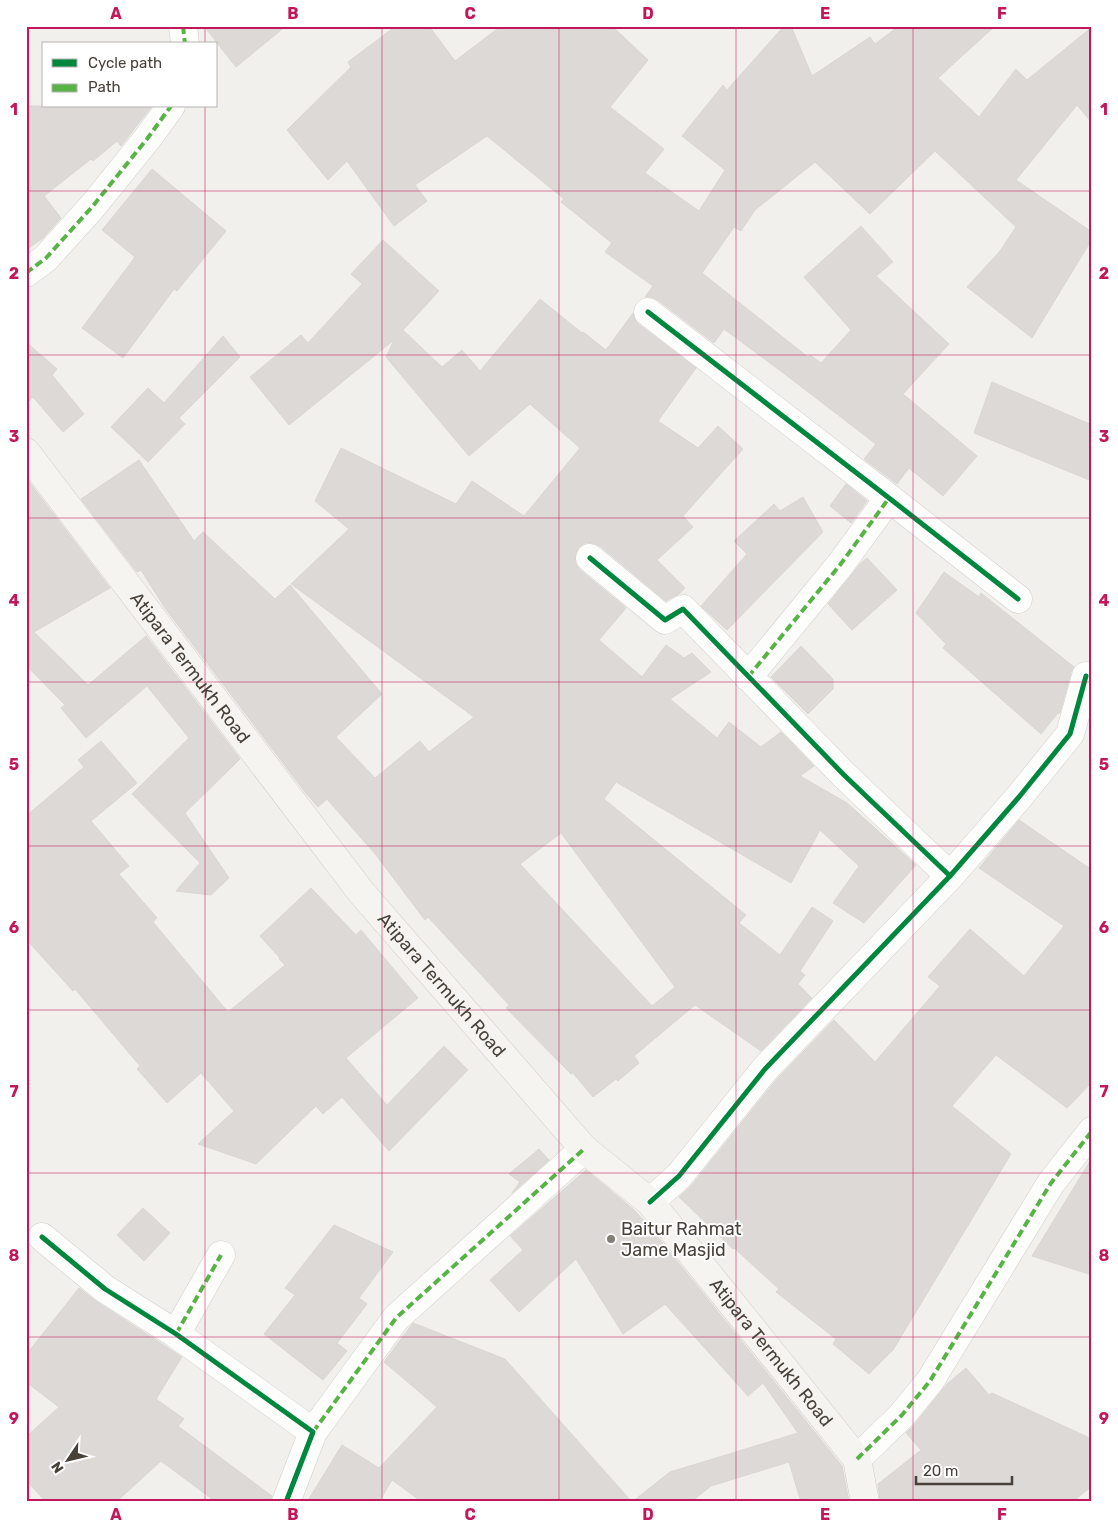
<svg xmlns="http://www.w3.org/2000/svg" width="1118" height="1528" font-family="Rubik,sans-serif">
<rect width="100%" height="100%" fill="#f2f0ed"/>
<g fill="#dcd9d6" stroke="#dad7d3" fill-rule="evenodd">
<polygon points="204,26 286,26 236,67"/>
<polygon points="396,26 429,26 455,61 501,26 612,26 648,60 610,107 664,149 645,173 699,211 725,170 682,136 723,85 727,90 784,26 791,26 812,76 870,37 875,44 899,26 995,26 938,78 979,117 1016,69 1027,80 1092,27 1092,123 1077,105 1016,180 1092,232 1092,239 1032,338 967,287 1000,251 1016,227 935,151 870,214 815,162 755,210 741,231 734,227 702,273 808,357 810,355 821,363 851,330 804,277 861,226 893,262 876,276 949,344 903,394 977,456 943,496 909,468 897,484 864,459 876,444 782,372 724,329 714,343 658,300 651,297 645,297 653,286 605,252 612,243 561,202 564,199 487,136 415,185 427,201 394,226 347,161 328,180 287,130 351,67 348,62"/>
<polygon points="26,106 152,106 121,146 117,141 93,161 91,159 44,196 61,218 43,238 26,250"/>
<polygon points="152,169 226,231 177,291 174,289 123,358 82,328 135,257 102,230"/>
<path d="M383,240L439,291L403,330L442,367L462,350L480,371L540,299L582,333L583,332L606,350L633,313L634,318L638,324L696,368L658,421L698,448L718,426L743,449L683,516L693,527L657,560L685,588L679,594L666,601L600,546L593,543H585L578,548L575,556L576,564L580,570L626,608L599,640L642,677L666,645L684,658L692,653L711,672L670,699L717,738L729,722L761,747L781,732L814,766L800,776L847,803L916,865L864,923L833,903L859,866L820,830L791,883L616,782L604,799L746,915L739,923L780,955L812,907L833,921L800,971L805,975L798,984L812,998L761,1051L695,1005L634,1056L639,1063L618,1081L616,1079L593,1097L573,1073L571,1074L506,1008L509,1005L428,917L425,920L376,855L327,799L318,807L305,792L165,608L141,570L137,572L81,499L139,460L194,541L203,532L275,599L290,585L382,694L336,737L375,778L420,741L429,752L474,717L291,584L349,529L315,501L341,448L456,504L472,481L524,516L580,448L530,404L469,456L386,357L394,340L289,425L250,377L301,335L308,343L362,284L351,274ZM561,833L675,987L652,1006L520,864Z"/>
<polygon points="223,336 240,357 179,418 185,424 148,462 111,427 148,388 164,403"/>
<polygon points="26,342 57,369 52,375 84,414 63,432 33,397 26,404"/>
<polygon points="992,382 1092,425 1092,481 974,433"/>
<polygon points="26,478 110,588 34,632 88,685 146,636 240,759 185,813 229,878 211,895 176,891 200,863 132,794 189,738 147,686 86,738 61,708 65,705 26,665"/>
<polygon points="846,484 867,501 851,523 830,506"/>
<polygon points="803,497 823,532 727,630 701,606 747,554 734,541 774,504 780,511"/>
<polygon points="867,558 897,590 852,630 828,604 860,564"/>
<polygon points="944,572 979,597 981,593 1074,667 1071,672 1060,713 1058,713 1041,734 943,648 946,644 916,613"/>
<polygon points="801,646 833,679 833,689 808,714 771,677"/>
<polygon points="101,741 137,783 91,821 129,866 119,874 157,918 153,922 228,1012 285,965 279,959 280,958 260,936 311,888 356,935 361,930 418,998 346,1058 387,1105 444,1046 468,1070 389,1151 342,1097 323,1114 316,1106 256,1164 198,1144 234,1111 201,1073 167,1103 137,1069 140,1066 75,989 73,991 26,939 26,816 84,767 78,760"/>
<polygon points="1019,820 1092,870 1092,1082 1067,1108 996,1055 952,1106 1011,1154 893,1350 869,1374 833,1344 836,1339 776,1292 779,1289 734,1248 733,1249 679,1197 691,1186 777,1079 834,1020 875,1062 940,986 928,977 970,929 1024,976 1064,926 979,868"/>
<polygon points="539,1149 549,1160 512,1193 520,1182 509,1174"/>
<polygon points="1092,1158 1092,1275 1032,1256"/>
<polygon points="586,1170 633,1209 649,1226 842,1466 849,1502 801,1502 789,1462 711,1486 691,1502 632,1502 670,1472 798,1433 763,1383 748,1396 665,1304 623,1334 576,1259 519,1312 490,1280 523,1250 510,1236"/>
<polygon points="143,1208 170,1233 144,1261 117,1235"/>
<polygon points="334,1225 393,1252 359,1298 367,1304 337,1343 347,1351 323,1380 264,1334 295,1295 285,1288"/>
<polygon points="79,1288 97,1302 182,1357 156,1399 184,1419 178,1426 272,1496 271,1502 216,1502 161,1461 116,1502 46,1502 26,1480 26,1437 59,1407 26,1382 26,1355"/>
<polygon points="413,1323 505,1359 632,1502 422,1502 392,1480 379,1502 307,1502 342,1445 379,1468 437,1407 384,1362"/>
<polygon points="966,1368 989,1395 992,1393 1092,1439 1092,1486 1072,1502 880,1502 878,1484 921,1450 906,1433 914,1425 947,1384"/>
</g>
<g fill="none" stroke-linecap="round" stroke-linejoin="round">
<defs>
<g id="street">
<polyline points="183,26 185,44"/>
<polyline points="26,273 46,258 92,207 147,139 171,106"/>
<polyline points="648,312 889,498 1018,599"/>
<polyline points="590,558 665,620 683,609 844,775 950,876"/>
<polyline points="748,677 840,565 889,498"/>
<polyline points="650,1202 679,1176 765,1069 950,876 1019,797 1070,734 1086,676"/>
<polyline points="42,1237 105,1289 176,1334 313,1432 286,1502"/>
<polyline points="176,1334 221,1255"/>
<polyline points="313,1432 396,1318 584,1149"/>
<polyline points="857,1459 902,1415 930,1381 1051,1183 1092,1131"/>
</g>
<g id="secondary">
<path id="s1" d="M26,452L361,892L584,1149L650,1202L857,1459L865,1502"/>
</g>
</defs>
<use href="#street" stroke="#d0cecb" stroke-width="29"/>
<use href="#secondary" stroke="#d0ccc4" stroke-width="29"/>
<use href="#street" stroke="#fdfdfc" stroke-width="28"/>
<use href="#secondary" stroke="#f6f4f0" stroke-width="28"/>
<g stroke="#57b346" stroke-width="4" stroke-dasharray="8 4" stroke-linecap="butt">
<polyline points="183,26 185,44"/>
<polyline points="26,273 46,258 92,207 147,139 171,106"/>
<polyline points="748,677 840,565 889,498"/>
<polyline points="176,1334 221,1255"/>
<polyline points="313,1432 396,1318 584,1149"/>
<polyline points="857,1459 902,1415 930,1381 1051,1183 1092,1131"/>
</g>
<defs>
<g id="cycleway">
<polyline points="648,312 889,498 1018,599"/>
<polyline points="590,558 665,620 683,609 844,775 950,876"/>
<polyline points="650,1202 679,1176 765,1069 950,876 1019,797 1070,734 1086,676"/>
<polyline points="42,1237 105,1289 176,1334 313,1432 286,1502"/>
</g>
</defs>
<use href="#cycleway" stroke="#fff" stroke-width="8"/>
<use href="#cycleway" stroke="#00873e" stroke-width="5"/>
</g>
<path fill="none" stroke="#c2185b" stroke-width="1" stroke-opacity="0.55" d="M205,26V44M382,26V1502M559,26V1502M736,26V1502M913,26V1502M205,106V1502M26,191H1092M26,355H1092M26,518H1092M26,682H1092M26,846H1092M26,1010H1092M26,1173H1092M26,1337H1092"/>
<circle fill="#837e78" stroke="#fff" stroke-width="2" cx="611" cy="1239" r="5"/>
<g text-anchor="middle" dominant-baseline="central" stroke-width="4" stroke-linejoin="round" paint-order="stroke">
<g font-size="18" fill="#474139" stroke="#fff">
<text stroke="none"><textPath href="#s1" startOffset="271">Atipara Termukh Road</textPath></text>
<text stroke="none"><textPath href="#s1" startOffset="676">Atipara Termukh Road</textPath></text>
<text stroke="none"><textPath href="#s1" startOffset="1171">Atipara Termukh Road</textPath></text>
</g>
<g font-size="18" fill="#474139" stroke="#fff" text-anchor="start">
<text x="621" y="1229">Baitur Rahmat<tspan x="621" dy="21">Jame Masjid</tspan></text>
</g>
</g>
<rect width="1118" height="1528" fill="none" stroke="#ffffff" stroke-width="55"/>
<rect x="42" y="42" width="175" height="65" fill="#ffffff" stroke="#b5b3b0"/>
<rect x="52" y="59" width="25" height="8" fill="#00873e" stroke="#b5b3b0"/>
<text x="88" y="68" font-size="15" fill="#474139">Cycle path</text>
<rect x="52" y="84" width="25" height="8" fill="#57b346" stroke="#b5b3b0"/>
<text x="88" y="92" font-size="15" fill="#474139">Path</text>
<g transform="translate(68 1460) rotate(235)" stroke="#ffffff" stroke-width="4" paint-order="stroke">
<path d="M0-4L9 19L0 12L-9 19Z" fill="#474139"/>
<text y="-8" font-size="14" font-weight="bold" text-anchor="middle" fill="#474139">N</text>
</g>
<path d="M916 1476v8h96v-8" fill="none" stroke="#474139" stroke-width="2.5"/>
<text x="923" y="1476" font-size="15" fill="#474139" stroke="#ffffff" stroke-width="4" paint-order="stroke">20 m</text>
<rect x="28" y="28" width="1062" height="1472" fill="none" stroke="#c2185b" stroke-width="2"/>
<g font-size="16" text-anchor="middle" font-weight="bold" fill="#c2185b">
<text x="116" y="19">A</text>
<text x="293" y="19">B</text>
<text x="470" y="19">C</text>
<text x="648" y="19">D</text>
<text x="825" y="19">E</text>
<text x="1002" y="19">F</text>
<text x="14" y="115">1</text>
<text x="1104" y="115">1</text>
<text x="14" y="279">2</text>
<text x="1104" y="279">2</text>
<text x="14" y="442">3</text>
<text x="1104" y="442">3</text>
<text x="14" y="606">4</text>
<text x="1104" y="606">4</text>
<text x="14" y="770">5</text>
<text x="1104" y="770">5</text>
<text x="14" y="933">6</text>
<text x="1104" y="933">6</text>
<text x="14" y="1097">7</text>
<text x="1104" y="1097">7</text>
<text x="14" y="1261">8</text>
<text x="1104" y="1261">8</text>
<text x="14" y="1424">9</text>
<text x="1104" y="1424">9</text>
<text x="116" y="1520">A</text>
<text x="293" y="1520">B</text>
<text x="470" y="1520">C</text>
<text x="648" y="1520">D</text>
<text x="825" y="1520">E</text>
<text x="1002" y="1520">F</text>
</g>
</svg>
